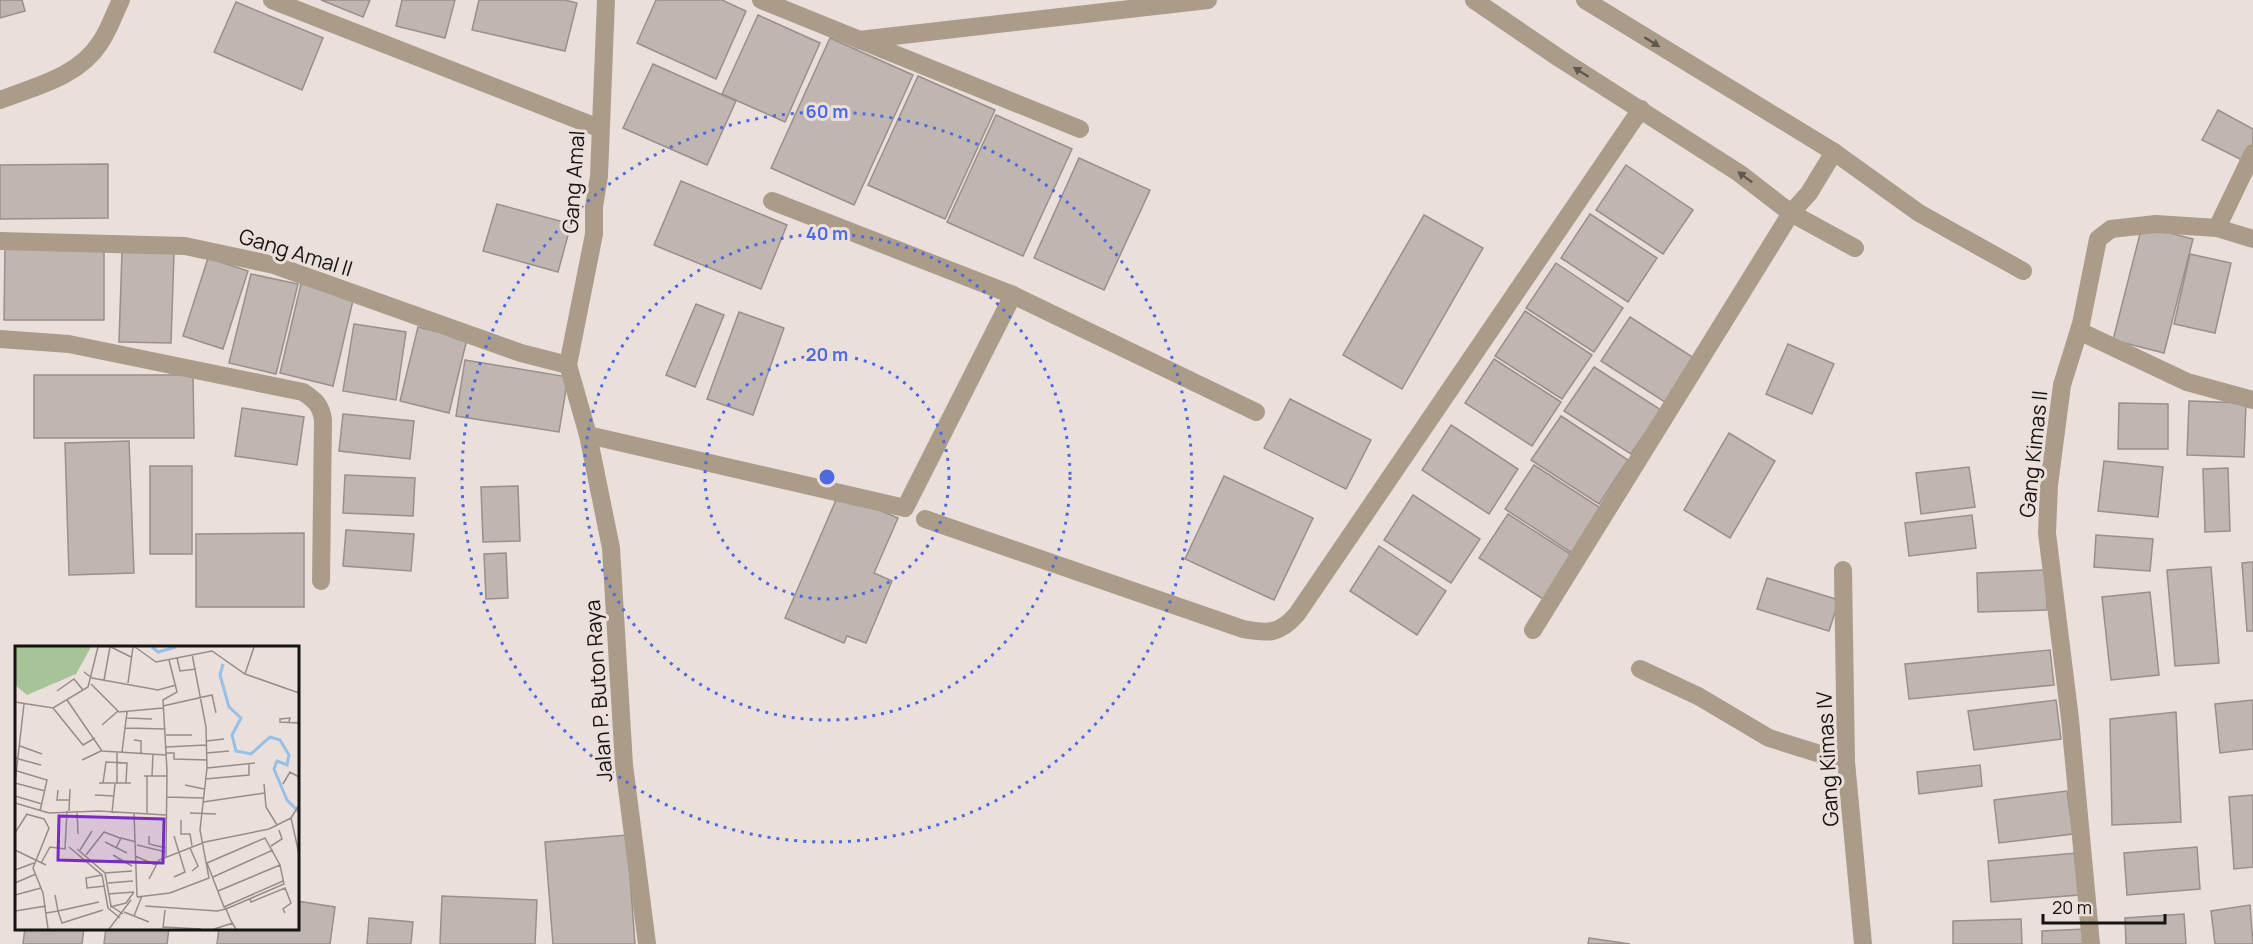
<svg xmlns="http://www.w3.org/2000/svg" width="2253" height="944" font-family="Manrope,sans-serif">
<rect width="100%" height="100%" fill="#eadfda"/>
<g fill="#c0b6b1" stroke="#998f8b" stroke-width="1.5">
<polygon points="0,0 22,0 25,11 0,18"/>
<polygon points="321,0 370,0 363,17"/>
<polygon points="402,0 455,0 445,38 396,26"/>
<polygon points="479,0 565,0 577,3 565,51 472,30"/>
<polygon points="656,0 722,0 746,11 716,79 637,43"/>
<polygon points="236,2 323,38 302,90 214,52"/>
<polygon points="758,15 820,43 785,122 722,94"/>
<polygon points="830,38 913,75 854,205 771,168"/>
<polygon points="653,64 736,101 707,165 623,128"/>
<polygon points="918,76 995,110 945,219 868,185"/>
<polygon points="2218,110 2253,129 2253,144 2244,161 2202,140"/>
<polygon points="996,115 1072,149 1023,256 947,222"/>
<polygon points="1079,158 1150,190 1104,290 1034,258"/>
<polygon points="108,164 108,218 0,219 0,165"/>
<polygon points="1626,165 1693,210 1663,254 1596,210"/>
<polygon points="681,181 787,225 761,289 654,245"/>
<polygon points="497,204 571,224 558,272 483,251"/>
<polygon points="1590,214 1657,258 1628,302 1561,258"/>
<polygon points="1424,215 1483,248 1402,389 1343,355"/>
<polygon points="2142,226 2193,239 2164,353 2113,340"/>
<polygon points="104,245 104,320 4,320 5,246"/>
<polygon points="122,252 174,253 171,343 119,342"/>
<polygon points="2190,254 2231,263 2215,333 2174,324"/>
<polygon points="208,258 248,271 223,349 183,336"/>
<polygon points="1556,263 1623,308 1594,352 1526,308"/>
<polygon points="251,274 298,284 276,374 229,363"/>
<polygon points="301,284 354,296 333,386 280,373"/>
<polygon points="696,304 724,315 695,387 666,375"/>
<polygon points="1525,311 1592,355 1562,399 1495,356"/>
<polygon points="739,312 784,328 753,415 707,399"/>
<polygon points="1630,317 1697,360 1668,404 1601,361"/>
<polygon points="354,324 406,332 396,400 343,391"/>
<polygon points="418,327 467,339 449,413 400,401"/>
<polygon points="1788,344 1834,364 1812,414 1766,394"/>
<polygon points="1494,359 1561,402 1532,446 1465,403"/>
<polygon points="465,360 568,377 559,432 456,416"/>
<polygon points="1594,367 1661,410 1631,454 1564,411"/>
<polygon points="34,375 193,375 194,438 34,438"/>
<polygon points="1290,399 1371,440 1346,489 1264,448"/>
<polygon points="2189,401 2246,403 2244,457 2187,455"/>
<polygon points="2119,403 2168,404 2168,449 2118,449"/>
<polygon points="242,408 304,417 297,465 235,456"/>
<polygon points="343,414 414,421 410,459 339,451"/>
<polygon points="1561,416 1628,460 1599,504 1531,460"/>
<polygon points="1451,425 1518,469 1489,514 1422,470"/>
<polygon points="1729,433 1775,461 1730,538 1684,510"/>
<polygon points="129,441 134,573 69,575 65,443"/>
<polygon points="2104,461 2163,467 2158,517 2098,511"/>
<polygon points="1534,465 1602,509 1572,553 1505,509"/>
<rect x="150" y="466" width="42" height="88"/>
<polygon points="1969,467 1975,507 1921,514 1916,473"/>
<polygon points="2228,468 2230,531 2205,532 2203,469"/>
<polygon points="345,475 415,478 413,516 343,513"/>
<polygon points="1224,476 1313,518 1274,600 1185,559"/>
<polygon points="518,486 520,541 483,542 481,487"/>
<polygon points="839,493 898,518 874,573 892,581 866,643 847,636 844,643 785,618"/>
<polygon points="1413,495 1480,539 1451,583 1384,540"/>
<polygon points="1508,514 1575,557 1546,601 1479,558"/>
<polygon points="1972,515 1976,548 1909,556 1905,523"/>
<polygon points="346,530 414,534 411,571 343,566"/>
<polygon points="304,533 304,607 196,607 196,534"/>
<polygon points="2096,535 2153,539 2150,571 2094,567"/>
<polygon points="1379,546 1446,591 1417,635 1350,591"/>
<polygon points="506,553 508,598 486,599 484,554"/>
<polygon points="2253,562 2253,631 2247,631 2242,563"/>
<polygon points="2211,567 2219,663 2175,666 2167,570"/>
<polygon points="2046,570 2047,610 1978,612 1977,573"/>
<polygon points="1767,578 1839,600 1829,631 1757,609"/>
<polygon points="2150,592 2159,675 2111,680 2102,597"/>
<polygon points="2050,650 2054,685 1909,699 1905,664"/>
<polygon points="2056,700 2061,739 1974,750 1968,711"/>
<polygon points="2253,700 2253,749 2220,753 2215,704"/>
<polygon points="2176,712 2181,822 2112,825 2110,719"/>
<polygon points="1980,765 1982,786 1919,794 1917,772"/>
<polygon points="2067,791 2073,834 1999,843 1994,800"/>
<polygon points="2253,795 2253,867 2234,869 2229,797"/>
<polygon points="627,835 635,944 553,944 545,842"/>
<polygon points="2197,847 2200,889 2127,895 2124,853"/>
<polygon points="2076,853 2079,895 1991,902 1988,861"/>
<polygon points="442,896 537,900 535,944 440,944"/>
<polygon points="297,901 335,907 330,944 217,944 219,928 297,928"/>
<polygon points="2250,905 2253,944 2215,944 2211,911"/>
<polygon points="2184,914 2186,944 2126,944 2125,918"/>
<polygon points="369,918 413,922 411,944 367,944"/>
<polygon points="2021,919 2022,944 1953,944 1953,921"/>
<polygon points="25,928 84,928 82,944 23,944"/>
<polygon points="106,928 169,928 167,944 104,944"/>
<polygon points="2085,929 2086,944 2042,944 2042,931"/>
<polygon points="1589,938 1630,944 1588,944"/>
</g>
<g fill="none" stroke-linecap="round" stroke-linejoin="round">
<g stroke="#aa9c89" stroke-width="18">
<polyline points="272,0 599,128"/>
<polyline points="606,0 599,176 594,207 594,234 568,365 588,435 611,548 624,765 647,944"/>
<polyline points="761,0 1080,129"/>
<polyline points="1474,0 1559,58 1739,173 1791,213 1855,248"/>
<polyline points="1585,0 1834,152 1919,213 2023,271"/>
<polyline points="859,40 1208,0"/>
<path d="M0,100C36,86 78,77 100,43C109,30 114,14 121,0"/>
<polyline points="772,201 1013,295 1256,412"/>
<polyline points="2217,228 2253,153"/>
<polyline points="0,241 185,246 274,265 521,353 568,365"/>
<polyline points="2079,331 2187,382 2253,400"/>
<path d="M0,339L69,344L303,392C315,400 321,405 323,420L321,581"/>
<polyline points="588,435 905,508 1013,295"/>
<path d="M925,519L1243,629C1268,634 1280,634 1297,614L1641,109"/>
<polyline points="1843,570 1846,762 1863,944"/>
<polyline points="1533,630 1791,213 1809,193 1834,152"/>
<polyline points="1640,669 1698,696 1769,738 1846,762"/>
<polyline points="2091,944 2070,719 2047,533 2049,485 2062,385 2081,324 2098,239 2111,229 2156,224 2217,228 2253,239"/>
</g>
</g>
<defs><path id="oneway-solid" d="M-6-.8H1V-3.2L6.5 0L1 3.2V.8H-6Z" transform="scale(1.5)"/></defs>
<g fill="#60584d">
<use href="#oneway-solid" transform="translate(1652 42) rotate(32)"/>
<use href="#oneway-solid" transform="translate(1581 72) rotate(-148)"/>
<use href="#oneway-solid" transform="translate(1745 177) rotate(-143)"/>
</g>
<g fill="none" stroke="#4d6adf" stroke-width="3" stroke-dasharray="3 6">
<circle cx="827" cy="477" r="122"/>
<circle cx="827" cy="477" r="243"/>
<circle cx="827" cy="477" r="365"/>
</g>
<g text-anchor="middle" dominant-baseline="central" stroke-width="6" stroke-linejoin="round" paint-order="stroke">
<g font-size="21" fill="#171311" stroke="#eadfda">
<text transform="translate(573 182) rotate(-86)">Gang Amal</text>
<text transform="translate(296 252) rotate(17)">Gang Amal II</text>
<text transform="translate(2033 454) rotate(-84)">Gang Kimas II</text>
<text transform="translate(598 691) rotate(-94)">Jalan P. Buton Raya</text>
<text transform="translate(1827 759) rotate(-93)">Gang Kimas IV</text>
</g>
</g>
<g transform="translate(15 646)">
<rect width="284" height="284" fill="#eadfda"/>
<path d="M0,1H76L61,28L12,49L0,39Z" fill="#a6c498"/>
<path fill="none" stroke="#96c0e5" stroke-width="3" d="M137,1L143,6L161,1M208,18L205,29L214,61L226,72L217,89L221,105L236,108L255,91L265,94L274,109L272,119L262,115L259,123L272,154L284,166"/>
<path fill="none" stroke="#968d8a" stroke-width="1.5" d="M96,1L116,11M120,1L141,16L197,5L230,28L284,47M162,12L165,25L181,23M69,26L77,32L143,44L161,39M230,28L239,1M89,34L95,1M113,37L118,1M76,38L104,66L148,62M42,45L59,33L68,44M52,54L87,105L151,109M0,56L38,62L73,41L83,1M148,60L197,49L201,67M38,62L68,99L80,92M112,72L137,73M274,76L275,72L265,73V76L284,77M87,79L103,65M110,82L150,83M151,89H177M119,94L126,95V107M191,95L209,93M5,100L27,108M151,101L191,99M102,106V138M107,106L112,66M151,107H159V113L192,114M192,107L214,105M0,112L26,119M67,114L86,105M192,122L240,117M2,125L32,134L25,165M129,130H152M137,130L138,108M190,133L234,129V118M0,137L9,58M0,137L30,145M84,137H116M88,137L91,116L112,117L111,137M249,138L251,161L262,179M268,138L275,126L284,131M170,139L189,143M43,144L42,154H54M80,149L99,150M0,150L27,158M151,151L188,152M188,156L250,147M0,157L34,167L84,165L151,169M284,159L276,172L284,208M54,165L55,143M62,165L63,188M97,167L100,138M119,167L122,251M132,167V130M175,167L201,168M11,168L29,173L34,182L18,222L28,247L33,283M166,174V188H175L177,200M0,187L12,168M134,190V198L151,202M159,190L170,226L159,231M90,196L112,207M122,199L151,206M256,200L267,193L264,184M54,201L87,229L93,262L105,272M101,202L106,192L121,196M175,202L183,220L177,225M62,203L90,227L96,260L108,268M0,204L31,219M65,204L77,185M71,209L89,186L105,192M98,209L117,220M120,210L141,219M151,211L152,125L148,54L162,46L154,14M81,216L107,214M26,217L35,201L50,203L52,165M0,224L19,217M90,227L117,225M87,229L71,232L72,242L90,240M198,231L258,204M134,233L144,214L190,196L254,183L276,172M0,237L21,228M93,237L118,235M203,245L265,219M93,248L119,246M0,249L26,242M40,249L43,265L84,256M122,251L155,247L194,232L185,184L192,122L191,81L177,8M235,253L236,256L270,242L276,257L268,263L270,267M130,260L202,265L211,263L269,238L265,219L250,192L192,217L209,261L211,263L216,275L221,283M95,261L111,257L119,246M209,261L268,235M0,265L31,260M109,266L134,276M31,267L43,265L47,277L88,264M119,270L127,250M148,281L186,283M148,282L150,264M94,283L116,254M199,283L218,277"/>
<path fill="#7b2cbf" fill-opacity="0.15" stroke="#7b2cbf" stroke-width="3" d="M44,170L149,173L148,217L43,214Z"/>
<rect width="284" height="284" fill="none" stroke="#171311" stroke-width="3"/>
</g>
<circle cx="827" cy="477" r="9" fill="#4d6adf" stroke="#eadfda" stroke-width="3"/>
<g font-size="18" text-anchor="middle" font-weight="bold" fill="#4d6adf" stroke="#eadfda" stroke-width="6" stroke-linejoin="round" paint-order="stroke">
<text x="827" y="118">60 m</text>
<text x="827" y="240">40 m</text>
<text x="827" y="361">20 m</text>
</g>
<path d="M2043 914v9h122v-9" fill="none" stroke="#171311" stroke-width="3"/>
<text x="2052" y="914" font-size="18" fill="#171311" stroke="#eadfda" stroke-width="4.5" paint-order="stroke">20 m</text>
</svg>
